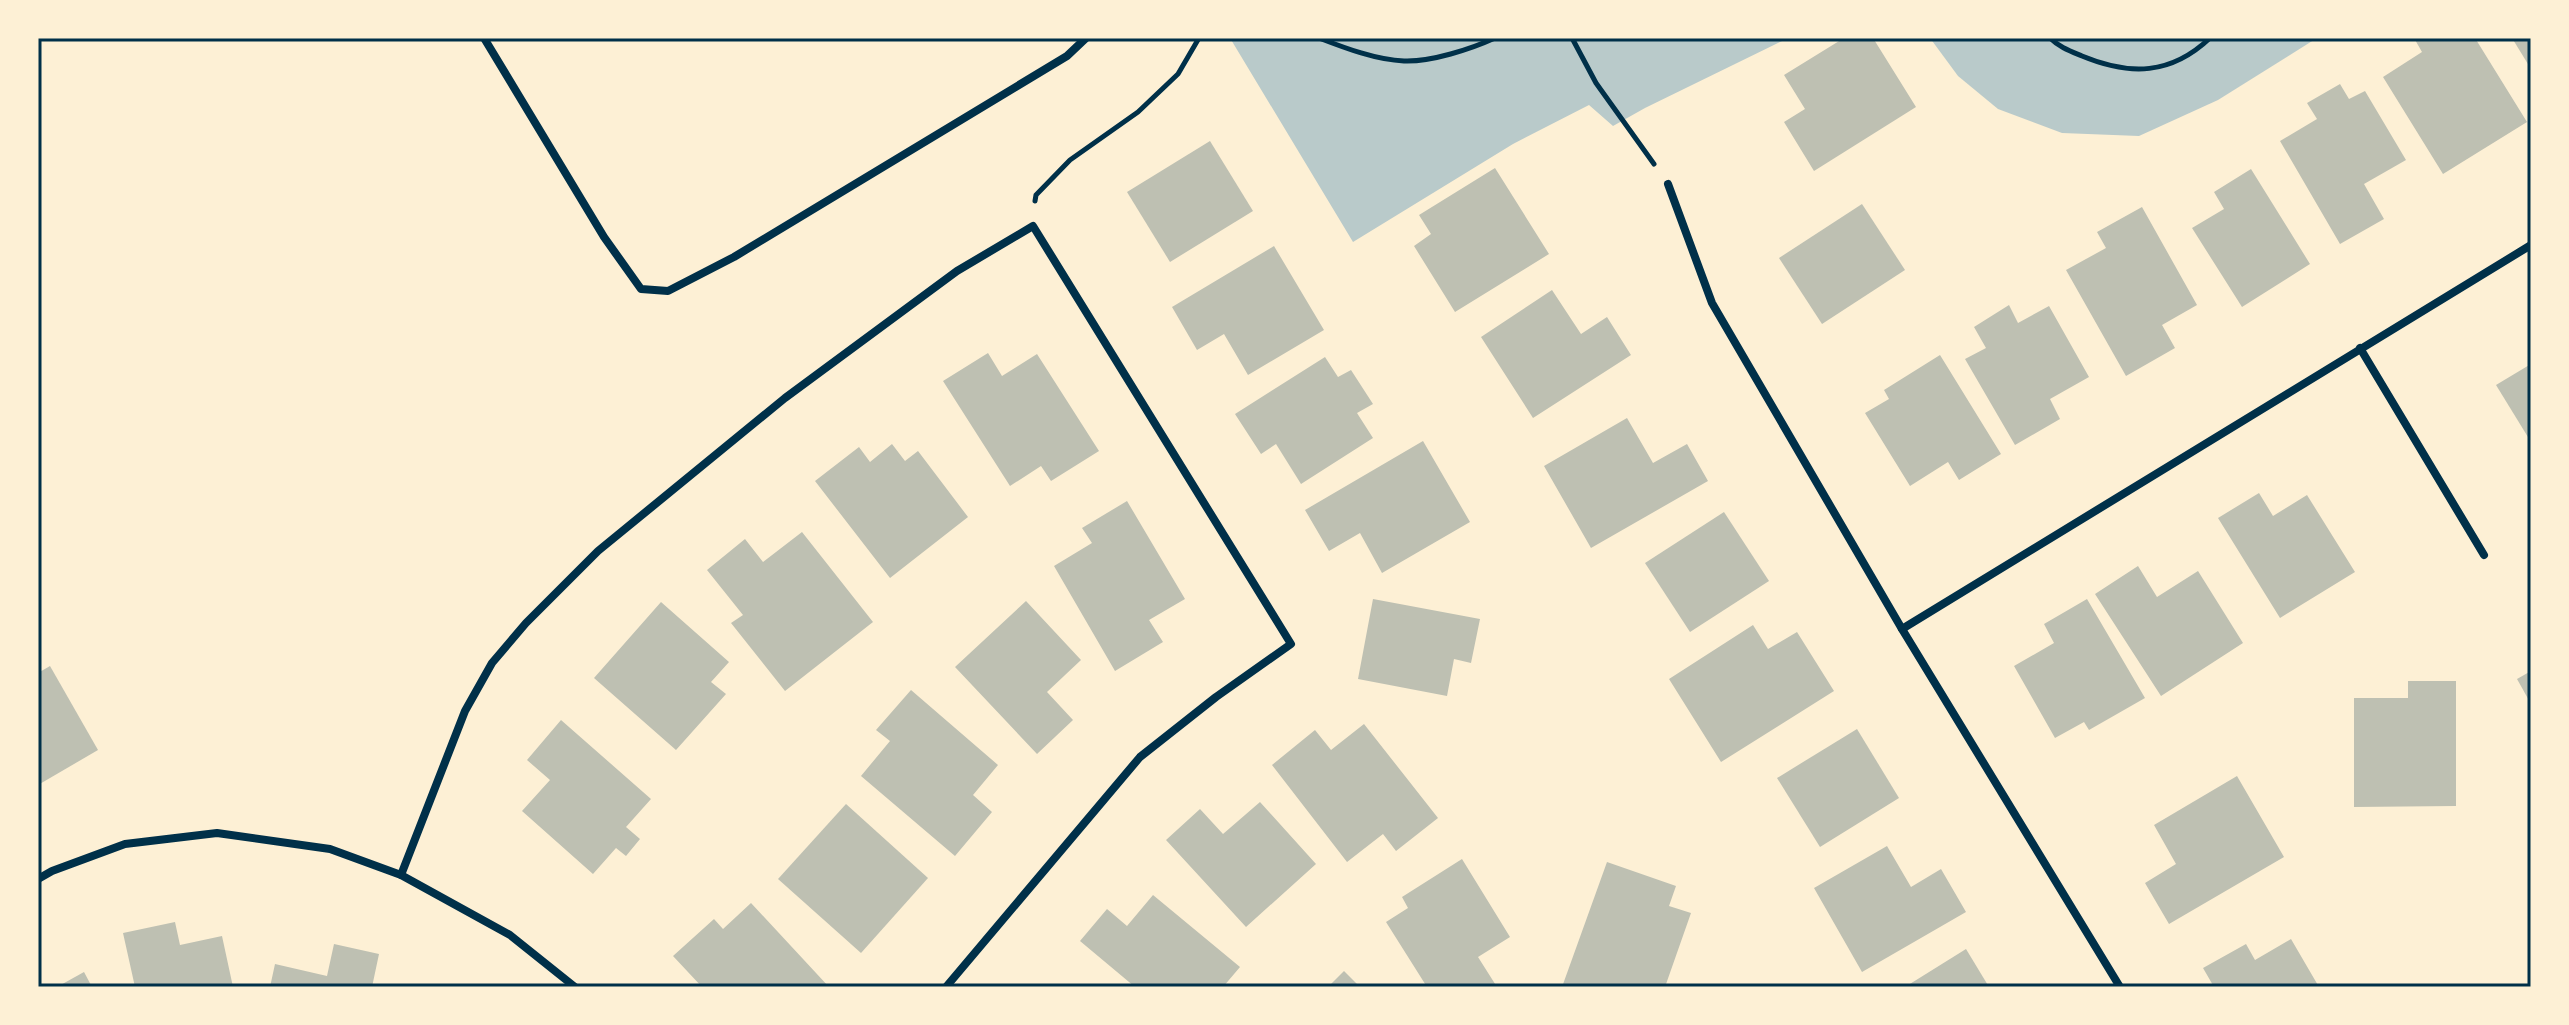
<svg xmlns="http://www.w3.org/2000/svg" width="2569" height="1025" font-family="Montserrat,sans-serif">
<rect width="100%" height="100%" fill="#fdf0d5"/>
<g fill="#b9caca">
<polygon points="1230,38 1788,38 1645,108 1613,126 1589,105 1513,144 1353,242"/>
<polygon points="1930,38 2317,38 2218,100 2139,136 2062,133 1998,109 1958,76"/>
</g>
<g fill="#bec0b2">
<polygon points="1844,38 1873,38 1916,107 1814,171 1784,122 1805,109 1784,75"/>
<polygon points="2414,38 2475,38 2527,122 2443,174 2383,77 2422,52"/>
<polygon points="2512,38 2531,38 2531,69"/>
<polygon points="2340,84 2349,99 2365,91 2406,160 2364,184 2384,219 2340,244 2280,141 2317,119 2307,103"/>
<polygon points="1210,141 1253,211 1170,262 1127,192"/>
<polygon points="1495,168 1549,254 1455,312 1414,246 1431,234 1419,215"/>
<polygon points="2251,169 2310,264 2242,307 2192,228 2224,209 2214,192"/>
<polygon points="1862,204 1905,270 1822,324 1779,258"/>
<polygon points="2142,207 2197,305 2162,325 2175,348 2126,376 2066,270 2106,248 2097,232"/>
<polygon points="1274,246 1324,330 1248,375 1224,334 1197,350 1172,307"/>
<polygon points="1552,290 1581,334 1607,317 1631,355 1533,418 1481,337"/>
<polygon points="2009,305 2018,323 2049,306 2089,377 2050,399 2060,419 2015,445 1965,359 1986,348 1974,327"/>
<polygon points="988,353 1002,376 1037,354 1099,451 1051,481 1041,466 1010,486 943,381"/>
<polygon points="1940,355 2001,454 1959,480 1948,462 1910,486 1865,413 1889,399 1884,390"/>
<polygon points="1325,357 1338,377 1351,370 1373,404 1357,413 1373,438 1301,484 1276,444 1261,454 1235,414"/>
<polygon points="2531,364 2531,442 2496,385"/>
<polygon points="1627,418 1653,463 1687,444 1708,481 1591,548 1544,466"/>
<polygon points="1423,441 1470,522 1382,573 1360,533 1329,551 1305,510"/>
<polygon points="892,444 905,461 918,451 968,517 890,578 815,481 859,447 870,462"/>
<polygon points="2259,493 2273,516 2307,495 2355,572 2280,618 2218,518"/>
<polygon points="1127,501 1185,599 1149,620 1163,642 1115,671 1054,566 1092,543 1082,528"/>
<polygon points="1724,512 1769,581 1690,632 1645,563"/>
<polygon points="802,532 873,622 785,691 731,623 743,615 707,570 745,539 763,562"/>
<polygon points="2138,566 2157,597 2198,571 2243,643 2161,696 2095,594"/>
<polygon points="1373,599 1480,619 1471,663 1454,659 1447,696 1358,679"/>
<polygon points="2087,599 2145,698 2089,730 2084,722 2055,738 2014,666 2054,643 2044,624"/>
<polygon points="1026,601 1081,660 1047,692 1073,720 1037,754 955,667"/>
<polygon points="661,602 729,662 711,682 726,694 676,750 594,678"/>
<polygon points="1753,625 1768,649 1797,632 1834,691 1721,762 1669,679"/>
<polygon points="50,666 98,750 38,785 38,673"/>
<polygon points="2531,671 2531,704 2517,679"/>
<polygon points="2408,681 2456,681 2456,806 2354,807 2354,698 2408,698"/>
<polygon points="911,690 998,765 973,795 992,812 955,856 861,776 890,741 876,730"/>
<polygon points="561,720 651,799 626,827 640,839 626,856 616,848 593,874 522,811 550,780 527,760"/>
<polygon points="1364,724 1438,818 1396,851 1383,834 1347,862 1272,765 1315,730 1331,750"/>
<polygon points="1857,729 1899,798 1820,847 1777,778"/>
<polygon points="2237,776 2284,857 2169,924 2145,883 2176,864 2154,825"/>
<polygon points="1260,802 1316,864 1246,927 1166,840 1200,809 1223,834"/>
<polygon points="846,804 928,878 861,953 778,879"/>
<polygon points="1887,846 1911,887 1941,869 1966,912 1862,972 1814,888"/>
<polygon points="1462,859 1510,937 1478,957 1497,987 1427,987 1386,922 1408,908 1402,897"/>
<polygon points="1607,862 1676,886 1669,906 1691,913 1665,987 1562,987"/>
<polygon points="1153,895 1240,967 1223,987 1135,987 1080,941 1107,909 1127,926"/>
<polygon points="751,903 829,987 702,987 673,956 714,919 723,929"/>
<polygon points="175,922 180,945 222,936 233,987 135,987 123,933"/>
<polygon points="2291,939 2319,987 2214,987 2203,968 2246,944 2255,960"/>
<polygon points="334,944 379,954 372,987 270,987 275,964 327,976"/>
<polygon points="1966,949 1989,987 1905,987"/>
<polygon points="1344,971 1360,987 1328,987"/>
<polygon points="84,972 92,987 57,987"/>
</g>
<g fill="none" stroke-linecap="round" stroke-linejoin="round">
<g stroke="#003049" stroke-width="5">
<path d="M1319,38C1345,48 1376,60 1404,61C1431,62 1471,49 1495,38"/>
<polyline points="1572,38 1596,83 1654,164"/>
<path d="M2050,38C2059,47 2070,51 2082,56C2130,76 2171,75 2210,38"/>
<polyline points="1035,201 1036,195 1070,160 1138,112 1178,74 1199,38"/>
</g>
<g stroke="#003049" stroke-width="8">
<polyline points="484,38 604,237 641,289 668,291 734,257 1067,56 1086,38"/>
<polyline points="1668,184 1712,303 1902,629 2120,987"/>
<polyline points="2360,348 2484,555"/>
<polyline points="1902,629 2531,245"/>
<polyline points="401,875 510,935 575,987"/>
<polyline points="38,879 52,871 125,844 217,833 330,849 401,875 465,711 492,663 526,623 598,551 785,398 957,271 1033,226 1291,644 1216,697 1140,757 946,987"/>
</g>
</g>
<rect width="2569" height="1025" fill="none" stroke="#fdf0d5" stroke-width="80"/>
<rect x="40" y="40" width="2489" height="945" fill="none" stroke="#003049" stroke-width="3"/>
</svg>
